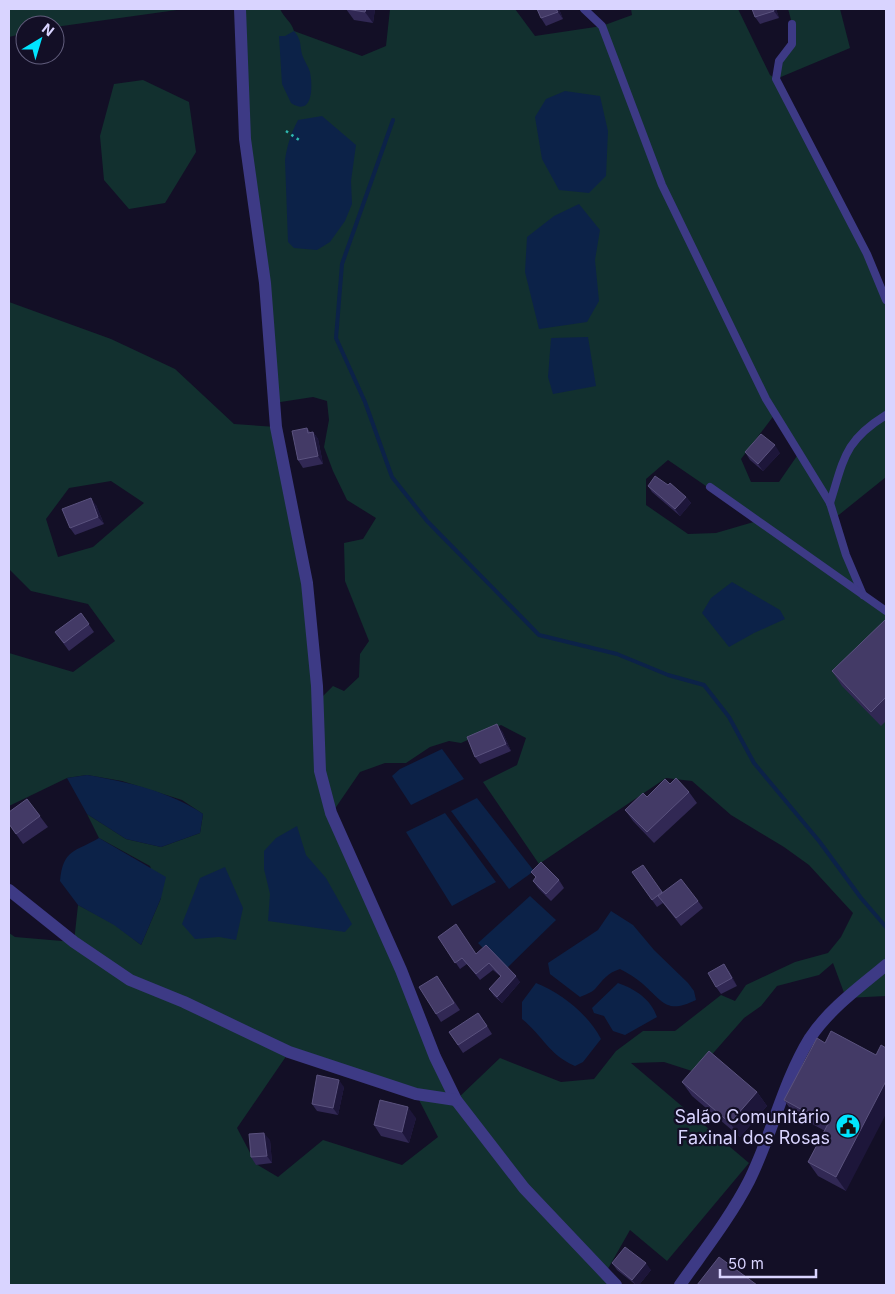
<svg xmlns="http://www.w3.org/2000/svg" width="895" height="1294" font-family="Inter,sans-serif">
<rect width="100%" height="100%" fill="#130f26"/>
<g fill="#12302f" fill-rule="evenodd">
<polygon points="9,9 184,9 55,27 55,25 25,25 25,33 9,37"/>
<path d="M240,9H280C284,18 291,21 294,31L362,56L386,46L390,9H515L535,36L602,26L632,15L631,9H738L770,75L776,79C779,58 783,61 791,45C796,36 791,19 788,9H840L850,48L776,79L886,300V477L835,518L863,595L886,611V996L846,998L833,963L819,975L777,986L761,1006L744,1018L708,1059L692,1071L664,1062L631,1063L749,1163L667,1261L630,1230L605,1274L616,1285H9V933L15,937L74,942L78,905L114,924L141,945L161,898L150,866L99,838L87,814L126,839L161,847L200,833L203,814L182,800L122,781L87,775L67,778L9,806V653L73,672L115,641L88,604L31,591L9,569V302L111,339L175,369L234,424L276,427L307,583L318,701L333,686L344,691L359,677L360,654L369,641L345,581L344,543L363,539L376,518L347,500L333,471L324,447L329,420L327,401L313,397L274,403L245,139ZM775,414L799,453L779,482H751L741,459ZM668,460L757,521L716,533L688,534L646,505V479ZM111,481L144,503L93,547L58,557L46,519L69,488ZM501,725L526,738L517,765L483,782L539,864L666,778L692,781L731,815L784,847L809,865L853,913L841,937L828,953L795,962L746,985L735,1001L721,995L675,1031H643L616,1051L594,1079L561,1082L500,1058L456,1100L332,813L360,772L385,763H406L430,747L449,741L461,743ZM289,1052L416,1094L438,1137L402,1165L323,1140L278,1177L256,1164L237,1128Z"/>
<polygon points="143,80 189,102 196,152 165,203 129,209 104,180 100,136 114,84"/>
</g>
<g fill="#0c2248">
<path d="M294,31C303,42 299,46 303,57C305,62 308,66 310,72C313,87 313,117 291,103L282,84L279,36H285Z"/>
<polygon points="565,91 600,96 608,131 606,176 589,193 559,190 542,159 535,117 546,99"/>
<path d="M322,116L356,145L351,181L352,204L345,221L330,242L317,250L294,248L288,242L285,160C287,146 291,133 298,120Z"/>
<polygon points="579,204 600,230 595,260 599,301 587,322 539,329 525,272 527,237 554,216"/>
<polygon points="588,337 596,386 553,394 548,377 551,338"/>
<polygon points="732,582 780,610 785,619 754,633 729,647 702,613 711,598"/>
<polygon points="442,749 464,779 411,805 392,776 400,769"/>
<path d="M87,775C127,782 169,791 203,814L200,833L161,847L126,839L87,814L67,778Z"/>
<polygon points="477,798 534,871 509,889 451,811"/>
<polygon points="445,813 496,882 452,906 406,832"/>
<polygon points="297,826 306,855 326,878 352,924 345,932 268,921 270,894 264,869 264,851 276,838"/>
<path d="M99,838L166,877L161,898L141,945L114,925L78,905L60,881C63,849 75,852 99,838Z"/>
<polygon points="225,867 243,908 236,940 219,937 195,939 182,924 200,878"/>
<polygon points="530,896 556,920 505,970 478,943"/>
<path d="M611,911L633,925L654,950L688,983L694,991L696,1000C667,1014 664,1003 643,984C636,978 628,973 620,969C607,973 603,980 595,989C591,993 584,995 580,997L550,974L548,963L598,930Z"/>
<path d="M536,983C560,992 589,1015 601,1039L583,1062L575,1066C548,1054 544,1037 522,1019V1002Z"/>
<path d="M618,983C635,989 651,999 657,1017L625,1035L613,1031L604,1016L594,1013L592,1008Z"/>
</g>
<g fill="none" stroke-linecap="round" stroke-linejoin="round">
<polyline stroke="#0c2248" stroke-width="4" points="393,120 342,264 336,338 365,402 392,477 427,521 539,635 617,654 668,675 704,685 729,717 754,763 819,841 861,898 886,927"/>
<polyline stroke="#2fb8b0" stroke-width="2.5" stroke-dasharray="2.5 4" stroke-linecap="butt" points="286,131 302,142"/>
<g stroke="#3d3a85" stroke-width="8">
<polyline points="584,9 602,26 662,185 766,399 830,503 846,555 863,595"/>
<polyline points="792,24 792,44 779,61 776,79 867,254 886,300"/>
<polyline points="710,487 886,611"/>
<path d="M830,503C844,459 844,441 886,415"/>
</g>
<g stroke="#3d3a85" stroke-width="12">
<polyline points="240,9 245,139 265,283 276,427 307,583 317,686 320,771 331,813 401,970 435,1057 456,1100 524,1188 616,1285"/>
<polyline points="9,890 74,942 130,980 184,1002 289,1052 416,1094 456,1100"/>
<path d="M680,1285C703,1252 730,1218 749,1181C772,1135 783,1082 810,1038C829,1009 860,987 886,965"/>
</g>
</g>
<g fill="#312854">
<polygon points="346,9 375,9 373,23 354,20"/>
<polygon points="559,9 563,19 546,26 541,18"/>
<polygon points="752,9 776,9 779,18 760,24 755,17"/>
<polygon points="307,428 310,432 313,432 318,439 323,464 303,468 298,460"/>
<polygon points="745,452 780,453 763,471 750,460"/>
<polygon points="668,485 686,497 691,503 680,516 652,492 648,486"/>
<polygon points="96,505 104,524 75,535 70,528"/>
<polygon points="81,613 94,632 69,651 55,632"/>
<polygon points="886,619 886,721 881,726 842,686 832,671"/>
<polygon points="502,731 511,751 480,764 475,757"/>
<polygon points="670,784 689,792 697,803 654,843 633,821 625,810 647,797"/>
<polygon points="27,799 48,827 23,844 9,824"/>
<polygon points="531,872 559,880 564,888 551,901 538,888 533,881 536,878"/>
<polygon points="632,872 663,892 698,901 703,908 681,926 663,903 657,907"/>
<polygon points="438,937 477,954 520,982 502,1003 494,996 489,989 501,977 493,970 480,980 467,964 460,969"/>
<polygon points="729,971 737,986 721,994 716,987"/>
<polygon points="437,976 460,1010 441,1022 436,1014"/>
<polygon points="479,1013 492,1034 463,1053 449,1032"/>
<polygon points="825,1043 846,1191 818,1176 808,1162 825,1131 794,1114 784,1100"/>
<polygon points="682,1082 757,1092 767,1106 740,1137 692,1096"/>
<polygon points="344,1087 338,1115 317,1111 312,1104"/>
<polygon points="416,1118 409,1143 381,1136 374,1125"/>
<polygon points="270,1140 272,1163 256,1165 251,1157"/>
<polygon points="612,1263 651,1270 639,1285 636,1285 617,1270"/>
</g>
<g fill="#1d163a">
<polygon points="366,9 375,9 373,23 365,12"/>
<polygon points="556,9 559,9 563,19 558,12"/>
<polygon points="773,9 776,9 779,18 774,11"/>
<polygon points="313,432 318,439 323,464 318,456"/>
<polygon points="775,445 780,453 763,471 758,464"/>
<polygon points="686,497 691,503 680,516 675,509"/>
<polygon points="91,498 96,505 104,524 98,517"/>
<polygon points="497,724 502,731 511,751 506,744"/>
<polygon points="724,964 729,971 737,986 732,978"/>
<polygon points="516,976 520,982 502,1003 497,997"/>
<polygon points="339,1080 344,1087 338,1115 333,1108"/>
<polygon points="886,1081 886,1114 846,1191 836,1177"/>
<polygon points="757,1092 767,1106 740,1137 730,1123"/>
<polygon points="408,1107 416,1118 409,1143 402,1132"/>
<polygon points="264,1133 270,1140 272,1163 267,1156"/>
<polygon points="646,1263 651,1270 639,1285 636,1285 632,1280"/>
</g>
<g fill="#433a66" stroke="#5a527e">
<polygon points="346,9 366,9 365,12"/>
<polygon points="537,9 556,9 558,12 541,18"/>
<polygon points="752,9 773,9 774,11 755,17"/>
<polygon points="307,428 308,433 313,432 318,456 298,460 292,431"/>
<polygon points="761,434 775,445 758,464 745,452"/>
<polygon points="655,476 668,485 670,483 686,497 675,509 648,486"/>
<polygon points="91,498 98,517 70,528 62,509"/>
<polygon points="81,613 89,624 64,643 55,632"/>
<polygon points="886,619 886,697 871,712 832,671"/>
<polygon points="497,724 506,744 475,757 467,737"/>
<polygon points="676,778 689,792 647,832 625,810 643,793 647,797 665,779 670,784"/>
<polygon points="27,799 40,816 16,834 9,824 9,812"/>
<polygon points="541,862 559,880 546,894 533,881 536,877 531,872"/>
<polygon points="643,865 662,892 652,900 632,872"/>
<polygon points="681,879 698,901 676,918 658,896"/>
<polygon points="456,924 476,954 486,945 516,976 497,997 489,989 501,976 489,963 476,974 462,958 455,963 438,937"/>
<polygon points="724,964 732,978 716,987 708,973"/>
<polygon points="437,976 454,1003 436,1014 419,987"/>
<polygon points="478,1013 487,1026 458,1045 449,1032"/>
<polygon points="831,1031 876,1055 881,1045 886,1048 886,1081 836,1177 808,1162 828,1124 784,1100 817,1038 825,1043"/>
<polygon points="709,1051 757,1092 730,1123 682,1082"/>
<polygon points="317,1075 339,1080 333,1108 312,1104"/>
<polygon points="380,1100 408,1107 402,1132 374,1125"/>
<polygon points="264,1133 267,1156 251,1157 249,1134"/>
<polygon points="625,1247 646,1263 632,1280 612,1263"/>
<polygon points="719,1257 757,1285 697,1285"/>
</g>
<defs>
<symbol id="civic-disc" viewBox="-11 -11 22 22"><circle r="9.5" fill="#00e5ff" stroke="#130f26"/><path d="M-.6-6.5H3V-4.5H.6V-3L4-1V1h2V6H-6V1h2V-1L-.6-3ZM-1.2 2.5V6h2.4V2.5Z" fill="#111"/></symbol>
</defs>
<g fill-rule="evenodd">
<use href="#civic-disc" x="834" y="1112" width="28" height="28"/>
</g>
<g text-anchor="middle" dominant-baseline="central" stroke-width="4.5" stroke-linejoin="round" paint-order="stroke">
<g font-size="18" fill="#d9d4ff" stroke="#130f26" text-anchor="end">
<text x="830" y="1116">Salão Comunitário<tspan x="830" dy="21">Faxinal dos Rosas</tspan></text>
</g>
</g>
<rect width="895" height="1294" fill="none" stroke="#d9d4ff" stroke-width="20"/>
<g transform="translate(40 40) rotate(38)"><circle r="24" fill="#130f26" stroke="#625e7d"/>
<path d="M0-4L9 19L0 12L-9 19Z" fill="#00e5ff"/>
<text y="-8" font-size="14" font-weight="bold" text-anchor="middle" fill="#d9d4ff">N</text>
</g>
<path d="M720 1269v8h96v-8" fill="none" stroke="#d9d4ff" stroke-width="2.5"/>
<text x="728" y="1269" font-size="15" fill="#d9d4ff" stroke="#130f26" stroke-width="4" paint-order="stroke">50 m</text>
</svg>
